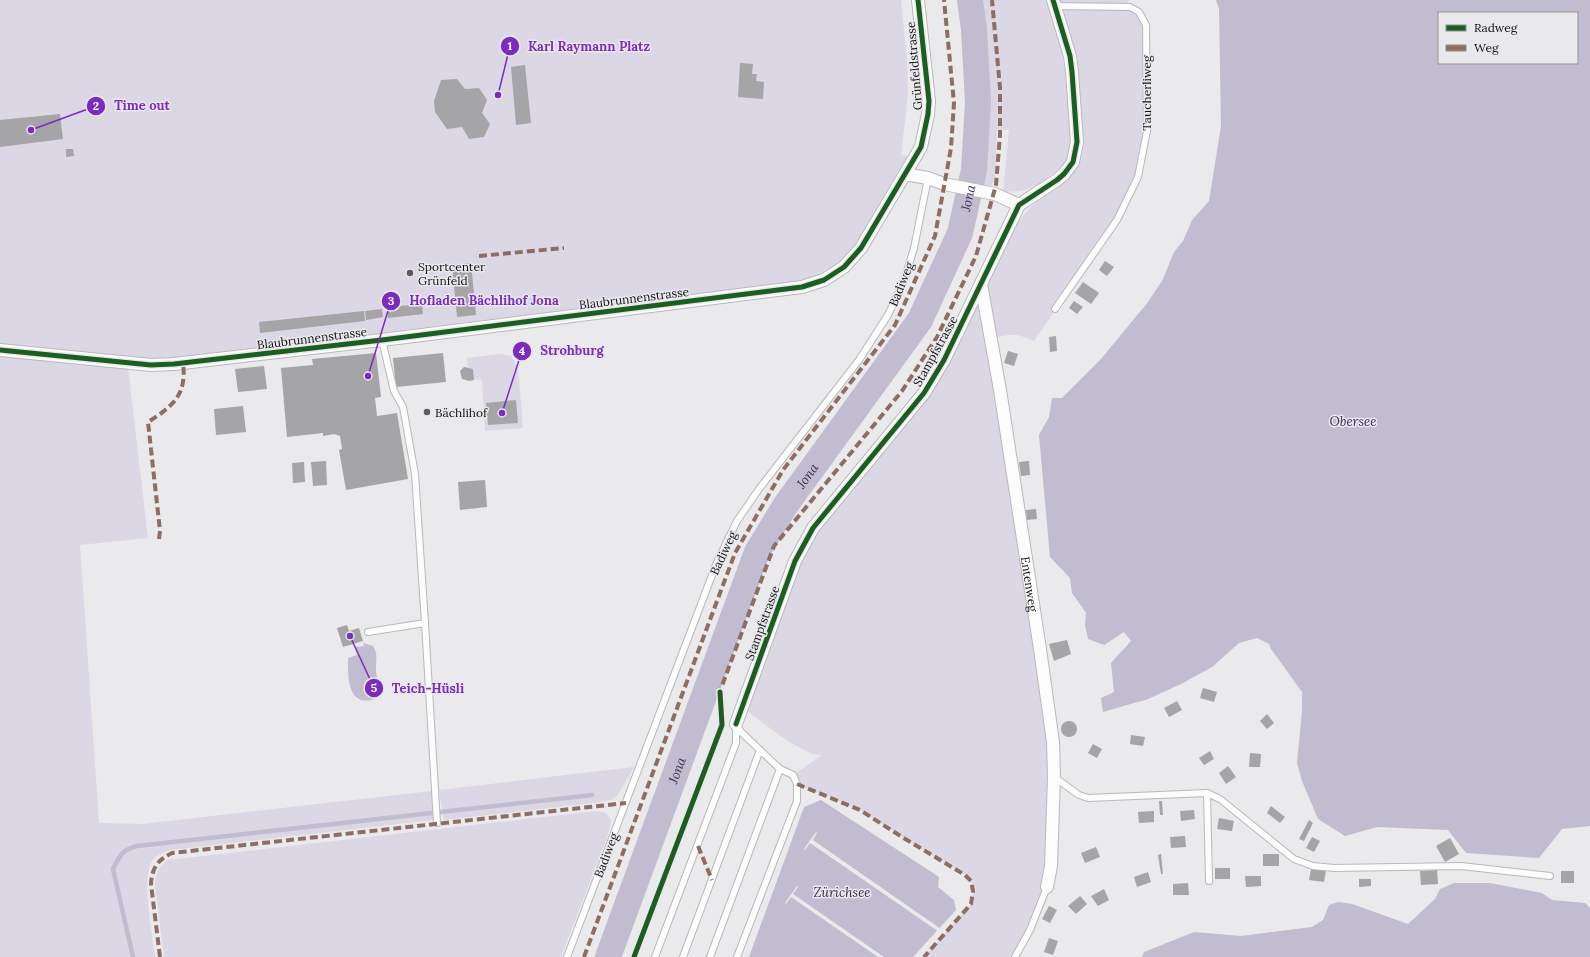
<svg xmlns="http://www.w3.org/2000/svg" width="1590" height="957" font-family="Lora,serif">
<rect width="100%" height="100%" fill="#eae9eb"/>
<g fill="#dcd7e5">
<path d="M0,0H901L907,59L908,94L901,155L911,157L898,171L863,236L848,255L829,269L812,278L786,283L202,355L152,359H127L148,538L80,545L99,823L142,824L432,791L433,820L171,850C164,852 157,855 153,860C140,876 153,936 155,957H0Z"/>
<polygon points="979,0 1047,0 1061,48 1066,76 1071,130 1070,149 1067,160 1059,169 1036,186 1021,191 1003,192 1009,130 997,130 995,180 990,187 983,186 986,131 984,55"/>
<path d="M1059,0H1129L1128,3L1139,12L1146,25L1147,131L1138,177L1117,220L1034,341C1014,332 1011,334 991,339L1053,742L1047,887L1015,957H924L971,904L973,891L971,881L965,875L902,837L860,810L797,784L793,775L822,755L812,754L789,742L744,709L801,560L813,539L837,506L918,410L1010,236C1017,225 1023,214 1032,206C1055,186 1080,177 1084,144L1077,62Z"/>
<polygon points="499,354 511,356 518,368 523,428 485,431 482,380 469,378 467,358"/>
<polygon points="634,767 618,795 611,800 601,802 444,820 439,790"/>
<path d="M596,811L606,813L611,820L609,832L561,957H164L155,885C155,874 158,867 168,860Z"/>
</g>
<g fill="#c1bccf" fill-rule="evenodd">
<path d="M1216,0H1590V826L1562,829L1539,858L1466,853L1448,830L1377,827L1345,836L1318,819L1302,781L1297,763L1302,711V692L1271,649L1269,644L1257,638L1239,643L1212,667L1181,684L1148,699L1103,712L1101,698L1114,692L1111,663L1131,641L1124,632L1104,645L1088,639L1085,625L1086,613L1072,593L1070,578L1050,557L1039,435L1049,417L1052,398H1062L1101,359L1148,302L1163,279L1174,252L1183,241L1192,220L1209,201L1221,126L1219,9ZM1439,13H1577V63H1439Z"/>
<path d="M363,643L373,646C378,654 376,658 376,668C375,674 379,680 379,687L372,688L375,699C347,708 348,676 348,658L357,655L355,647L364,646Z"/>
<polygon points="821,800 939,877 938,887 954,900 956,910 913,957 749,957 804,807"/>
<polygon points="1454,883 1490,883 1542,893 1552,900 1585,903 1590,908 1590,957 1142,957 1144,952 1194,932 1241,936 1312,927 1323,920 1329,905 1338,902 1352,904 1408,924 1435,899 1440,889"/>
</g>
<g fill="#eae9eb">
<polygon points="816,832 817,833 813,840 941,929 939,932 810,843 805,850 804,849"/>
<polygon points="797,886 798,887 793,894 884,957 878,957 791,897 786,904 785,903"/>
</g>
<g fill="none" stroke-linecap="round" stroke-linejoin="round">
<path stroke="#c1bccf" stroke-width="4.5" d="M133,957L113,869C120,855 122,850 137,846L592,795"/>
<path stroke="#c1bccf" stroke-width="26" id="s1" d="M608,957L757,552L785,506L920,320L960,233L974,170L978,102L974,29L970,0"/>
</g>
<g fill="#a5a4a6">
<polygon points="740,63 753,64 752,74 757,74 756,81 764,82 763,99 738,97"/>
<polygon points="525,65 531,123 516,125 511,67"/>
<polygon points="457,79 465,89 479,88 487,100 482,113 490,124 484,137 469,139 462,127 447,129 435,112 434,101 441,80"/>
<polygon points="60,114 63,139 0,147 0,120"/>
<polygon points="66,149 73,149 74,156 66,157"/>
<polygon points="1105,261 1114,267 1107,276 1099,270"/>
<polygon points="471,263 476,315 457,317 452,265"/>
<polygon points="1083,282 1099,293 1091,304 1075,293"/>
<polygon points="1074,301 1083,307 1077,314 1069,308"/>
<polygon points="422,304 423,314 388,318 387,307"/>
<polygon points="382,309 383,317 366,320 365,311"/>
<polygon points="364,311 365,321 260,333 259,322"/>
<polygon points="1056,336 1057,351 1050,352 1049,337"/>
<polygon points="1008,351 1018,354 1014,366 1004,363"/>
<polygon points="376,353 381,397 375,398 377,416 397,413 408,479 346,490 339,450 342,449 340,436 334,434 323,436 323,433 287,437 281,368 313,365 312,359"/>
<polygon points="443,353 446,382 396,387 393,358"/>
<polygon points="264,366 267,389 238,392 235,369"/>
<polygon points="464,367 473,369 474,380 469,381 462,379 460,371"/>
<polygon points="516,400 518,423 488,425 486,403"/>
<polygon points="243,406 246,432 216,435 214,409"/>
<polygon points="326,461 327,485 313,486 311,462"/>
<polygon points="1029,461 1030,475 1021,476 1019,462"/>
<polygon points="304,462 305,482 293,483 292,463"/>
<polygon points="485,480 487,507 460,510 458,482"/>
<polygon points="1036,509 1037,519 1027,520 1026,510"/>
<polygon points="347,625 349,631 359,628 363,641 343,647 337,628"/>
<polygon points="1067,640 1071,654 1054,661 1049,644"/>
<polygon points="1203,688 1217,692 1214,702 1200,698"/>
<polygon points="1177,701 1182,710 1169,717 1164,708"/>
<polygon points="1267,714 1274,723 1267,729 1260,721"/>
<circle cx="1069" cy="729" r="8"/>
<polygon points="1131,735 1145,737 1143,746 1130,744"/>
<polygon points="1093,744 1102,749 1097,758 1088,753"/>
<polygon points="1210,751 1214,759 1204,765 1199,758"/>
<polygon points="1250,753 1261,754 1260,767 1249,767"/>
<polygon points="1228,766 1236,777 1226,784 1219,773"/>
<polygon points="1159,801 1162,801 1163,815 1160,815"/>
<polygon points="1271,806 1285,817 1280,823 1267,813"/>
<polygon points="1194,810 1195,819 1181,821 1180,811"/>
<polygon points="1154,811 1154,822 1139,823 1138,812"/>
<polygon points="1219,818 1234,821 1232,831 1217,829"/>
<polygon points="1309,820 1313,823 1304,841 1299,839"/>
<polygon points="1185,836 1186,847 1171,848 1170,837"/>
<polygon points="1312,837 1320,841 1314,852 1306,848"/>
<polygon points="1450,838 1459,854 1445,862 1436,846"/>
<polygon points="1096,847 1100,857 1085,863 1081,853"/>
<polygon points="1161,854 1163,874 1161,874 1158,855"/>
<rect x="1263" y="854" width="16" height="12"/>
<rect x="1215" y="868" width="15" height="11"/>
<polygon points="1311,869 1326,871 1324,882 1309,880"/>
<polygon points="1437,870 1438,884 1421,885 1420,871"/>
<rect x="1561" y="871" width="13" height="12"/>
<polygon points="1148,872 1151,882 1137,887 1134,877"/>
<polygon points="1245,876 1261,876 1261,886 1246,887"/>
<polygon points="1359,879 1371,879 1371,886 1359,887"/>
<polygon points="1188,883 1189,895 1173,895 1173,884"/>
<polygon points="1104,889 1109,900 1098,906 1091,896"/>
<polygon points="1080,896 1087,904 1076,914 1068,906"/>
<polygon points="1049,906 1057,910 1050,923 1042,919"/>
<polygon points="1049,938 1058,941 1053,955 1044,952"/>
</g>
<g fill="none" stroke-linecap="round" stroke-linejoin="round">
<defs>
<g id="lane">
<polyline points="1055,309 1117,220 1138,177 1147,131 1146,25 1139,12 1130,7 1055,6"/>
<polyline points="425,623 437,823"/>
<polyline points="368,632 425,623 415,474 403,407 394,391 382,340"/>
<polyline points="1054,777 1079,795 1088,798 1207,793 1220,799 1294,859 1313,866 1334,868 1461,866 1550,876"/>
<polyline points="1207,793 1209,881"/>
<polyline points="567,957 717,562 737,521 759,489 859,360 888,315 904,281 914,248 928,178"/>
<polyline points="655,957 736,743 736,725"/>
<polyline points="683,957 760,750"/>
<polyline points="710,957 780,769 741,732 736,724"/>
<polyline points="737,957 797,801 797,784 793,775 780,769"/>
<polyline points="1015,957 1030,930 1047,887"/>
</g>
<g id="street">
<polyline points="905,174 928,178 944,184 995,194 1019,205"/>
<path id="s2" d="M981,284L1000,390L1040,649L1053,742L1054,777L1051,866L1047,887"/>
<polyline points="0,350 151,365 174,364 382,340 802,287 824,280 844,267 861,248 921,147 928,114 929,101 918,0"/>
<polyline points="736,724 795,561 813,528 924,393 944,360 1019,205 1057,180 1064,174 1073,162 1077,142 1072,72 1070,56 1053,0"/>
</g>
</defs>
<use href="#lane" stroke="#b9b8ba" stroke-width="8"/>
<use href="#street" stroke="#b9b8ba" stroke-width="14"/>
<use href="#lane" stroke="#fcfcfc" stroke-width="6"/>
<use href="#street" stroke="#fcfcfc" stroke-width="12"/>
<g stroke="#8d6e63" stroke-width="4" stroke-dasharray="8 4" stroke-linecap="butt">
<polyline points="479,256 564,248"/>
<path d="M159,539L160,531L148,422C173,406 187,395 183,363"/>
<polyline points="720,696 720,691 774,546 902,391 937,337 976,256 996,185 1000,135 1000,88 992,0"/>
<polyline points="797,784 860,810 902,837 965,875 971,881 973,891 971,904 924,957"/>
<polyline points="698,846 712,880"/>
<path d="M160,957L151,884C152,867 158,860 172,853L626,803"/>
<polyline points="584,957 735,553 783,470 895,325 935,236 951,148 954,103 944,0"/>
</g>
<defs>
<g id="cycleway">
<polyline points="0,350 151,365 174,364 382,340 802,287 824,280 844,267 861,248 921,147 928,114 929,101 918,0"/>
<polyline points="736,724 795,561 813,528 924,393 944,360 1019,205 1057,180 1064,174 1073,162 1077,142 1072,72 1070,56 1053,0"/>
<polyline points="634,957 722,725 720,692"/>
</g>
</defs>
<use href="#cycleway" stroke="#e9e8ec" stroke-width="8"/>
<use href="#cycleway" stroke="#1b5e20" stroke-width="5"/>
</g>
<g fill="#5c5c5d" stroke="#e9e8ec" stroke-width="1.5">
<circle cx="410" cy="273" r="4"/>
<circle cx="427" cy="412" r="4"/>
</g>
<g text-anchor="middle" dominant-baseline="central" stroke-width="3" stroke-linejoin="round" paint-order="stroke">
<g font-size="12" fill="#101011" stroke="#e9e8ec">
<text transform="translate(914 66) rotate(-95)">Grünfeldstrasse</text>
<text transform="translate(1146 93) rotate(-90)">Taucherliweg</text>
<text transform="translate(901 284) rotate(-68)">Badiweg</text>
<text transform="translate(634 298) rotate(-7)">Blaubrunnenstrasse</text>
<text transform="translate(312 338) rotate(-7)">Blaubrunnenstrasse</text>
<text transform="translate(935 351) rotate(-61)">Stampfstrasse</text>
<text transform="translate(723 553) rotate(-65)">Badiweg</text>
<text stroke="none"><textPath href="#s2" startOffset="304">Entenweg</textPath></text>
<text transform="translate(762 623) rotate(-70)">Stampfstrasse</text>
<text transform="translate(606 855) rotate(-69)">Badiweg</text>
</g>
<g font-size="12" fill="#101011" stroke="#e9e8ec" text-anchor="start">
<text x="418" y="266">Sportcenter<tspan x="418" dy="14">Grünfeld</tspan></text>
<text x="435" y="412">Bächlihof</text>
</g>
<g font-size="13" font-style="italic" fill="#3a2b53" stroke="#e9e8ec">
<text stroke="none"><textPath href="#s1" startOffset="847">Jona</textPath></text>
<text x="1353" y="421">Obersee</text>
<text stroke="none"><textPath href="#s1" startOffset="523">Jona</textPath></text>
<text stroke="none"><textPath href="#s1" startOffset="199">Jona</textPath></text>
<text x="842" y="892">Zürichsee</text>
</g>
</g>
<path fill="none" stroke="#7b2cbf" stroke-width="1.5" d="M498 95L510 46M31 130L96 106M368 376L391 301M502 413L522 351M350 636L374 688"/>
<g fill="#7b2cbf" stroke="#e9e8ec" stroke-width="1.5">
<circle cx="498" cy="95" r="4"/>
<circle cx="31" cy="130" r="4"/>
<circle cx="368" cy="376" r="4"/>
<circle cx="502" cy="413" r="4"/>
<circle cx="350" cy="636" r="4"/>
<circle cx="510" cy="46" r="10"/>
<circle cx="96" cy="106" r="10"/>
<circle cx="391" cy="301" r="10"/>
<circle cx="522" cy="351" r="10"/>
<circle cx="374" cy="688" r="10"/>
</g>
<g font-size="12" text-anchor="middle" font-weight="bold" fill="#fff">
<text x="510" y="50">1</text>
<text x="96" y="110">2</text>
<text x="391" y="305">3</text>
<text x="522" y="355">4</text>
<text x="374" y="692">5</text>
</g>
<g font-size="13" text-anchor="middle" font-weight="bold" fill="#7b2cbf" stroke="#e9e8ec" stroke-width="3" stroke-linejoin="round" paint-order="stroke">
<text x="589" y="51">Karl Raymann Platz</text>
<text x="142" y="110">Time out</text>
<text x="484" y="305">Hofladen Bächlihof Jona</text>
<text x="572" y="355">Strohburg</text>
<text x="428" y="693">Teich-Hüsli</text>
</g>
<rect x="1438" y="12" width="140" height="52" fill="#e9e8ec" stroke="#929294"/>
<rect x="1446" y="25" width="20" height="6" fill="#1b5e20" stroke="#929294"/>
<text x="1474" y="32" font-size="12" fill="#101011">Radweg</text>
<rect x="1446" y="45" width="20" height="6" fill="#8d6e63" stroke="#929294"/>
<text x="1474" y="52" font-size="12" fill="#101011">Weg</text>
</svg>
